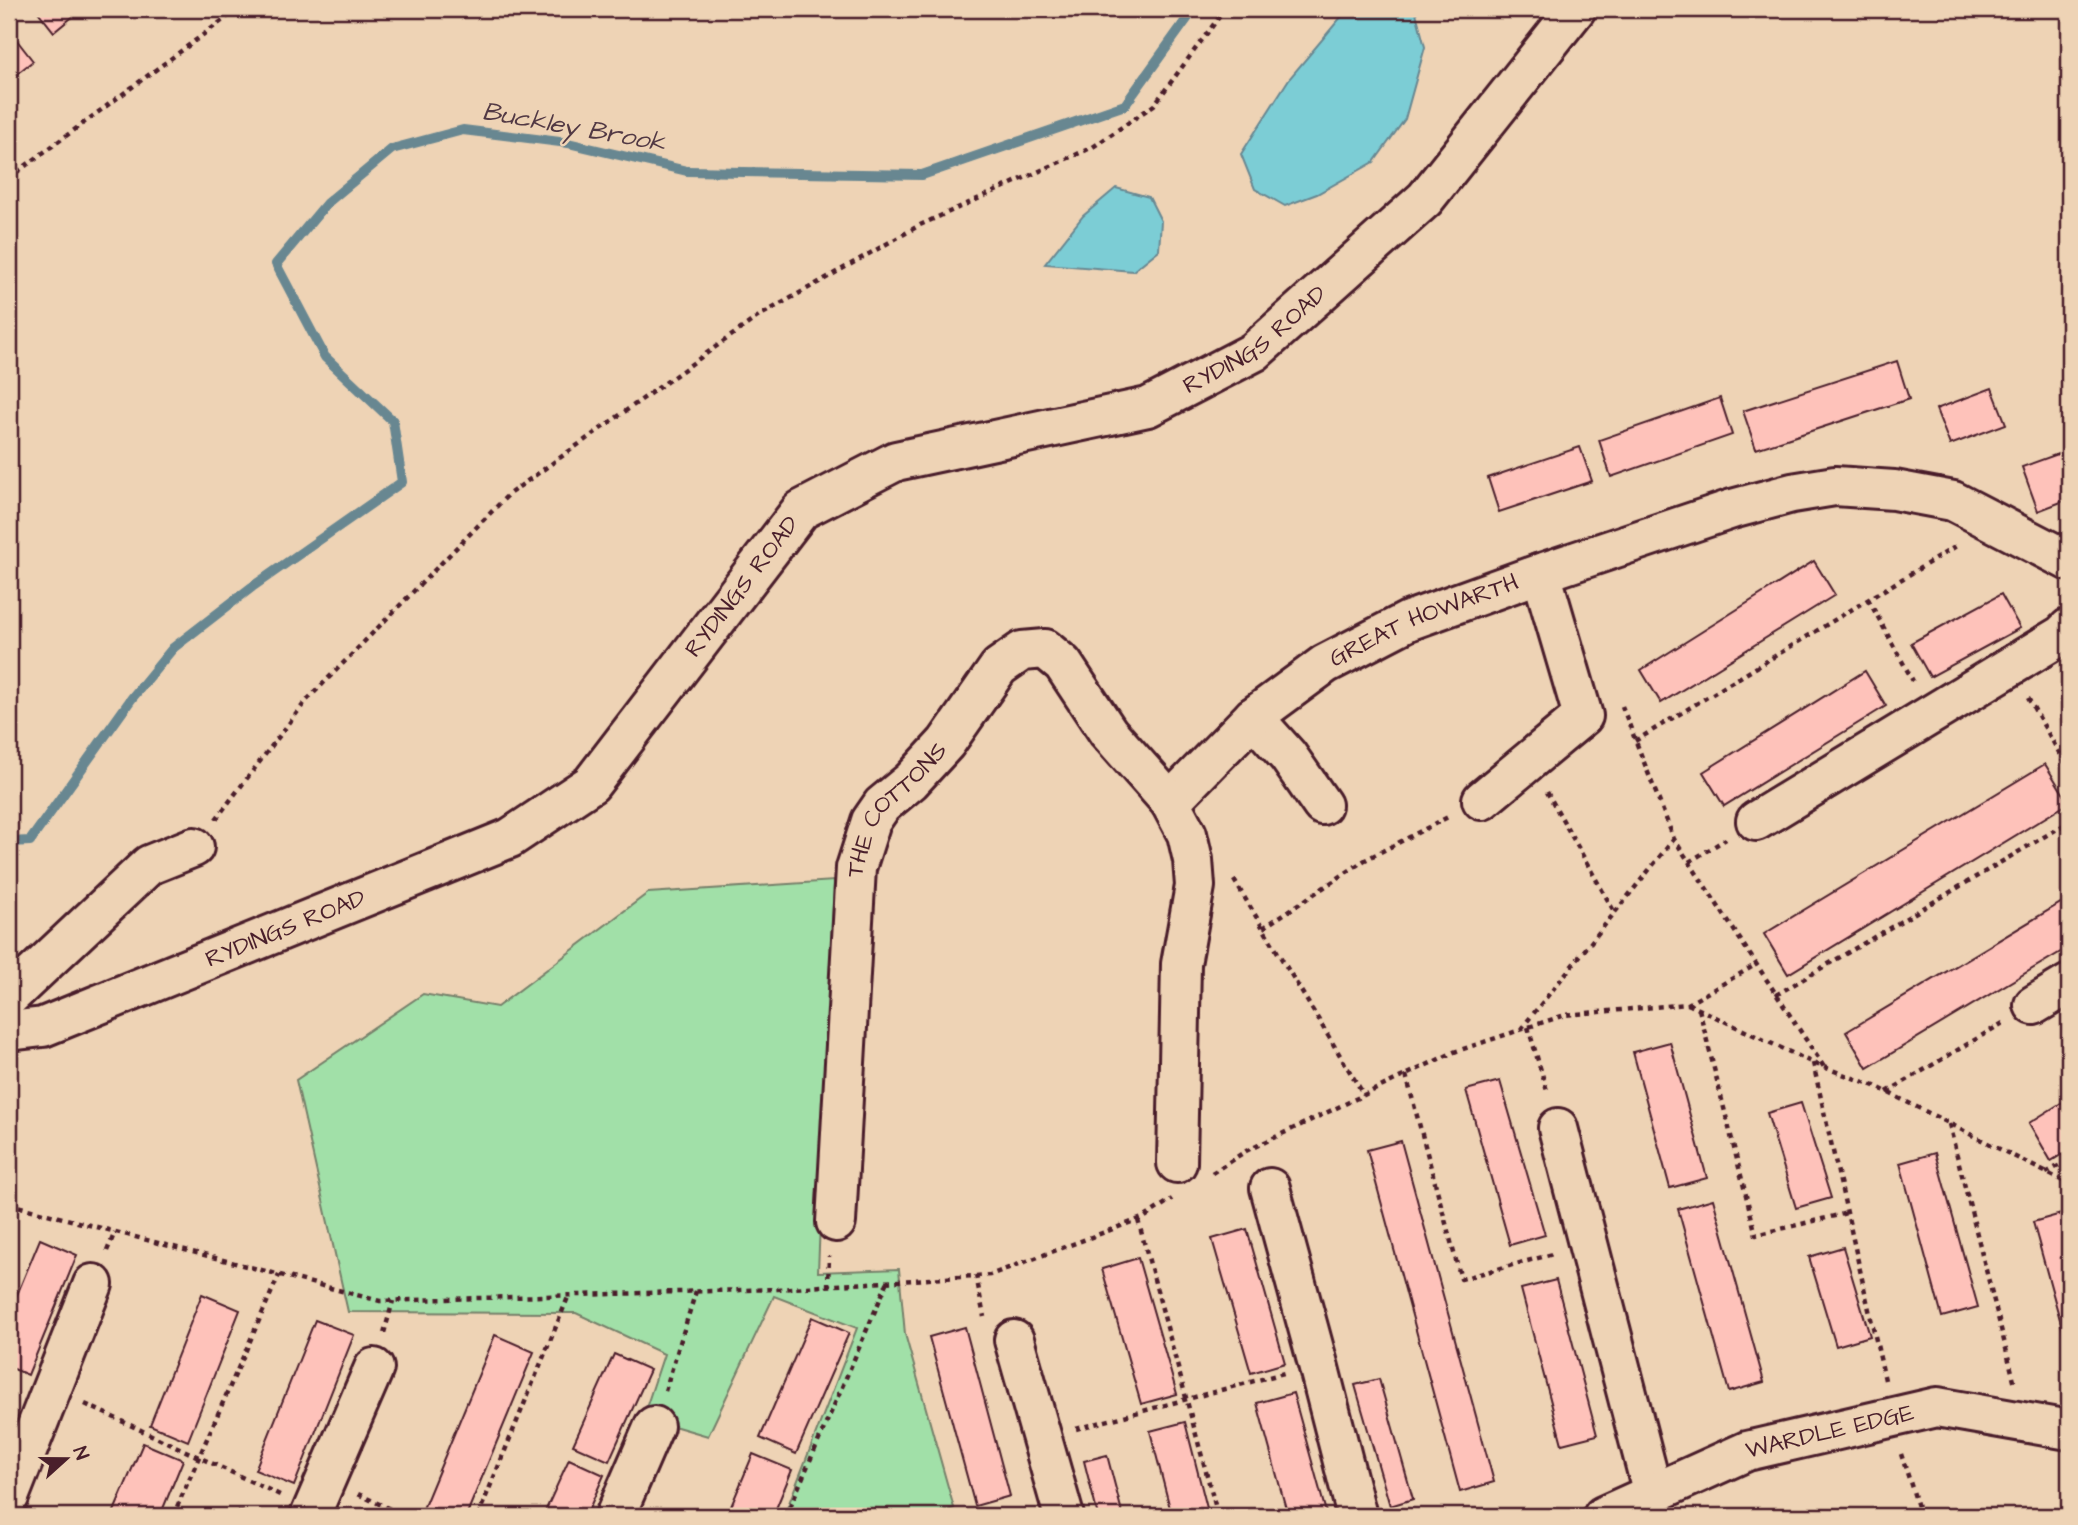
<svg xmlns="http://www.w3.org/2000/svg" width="2078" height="1525" font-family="'Architects Daughter',sans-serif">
<rect width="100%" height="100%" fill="#eed3b5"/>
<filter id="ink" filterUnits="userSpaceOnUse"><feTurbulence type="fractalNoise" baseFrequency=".0143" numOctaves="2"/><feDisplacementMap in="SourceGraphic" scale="14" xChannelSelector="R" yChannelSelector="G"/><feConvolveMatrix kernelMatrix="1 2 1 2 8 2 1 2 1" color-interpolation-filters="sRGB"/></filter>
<g filter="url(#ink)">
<polygon fill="#a1e0a8" stroke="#76806a" stroke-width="2" points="834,881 818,1272 899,1269 905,1334 954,1508 928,1516 784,1516 857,1328 774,1296 708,1436 643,1417 664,1354 576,1313 348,1312 296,1080 423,994 497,1007 648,893"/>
<g fill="#7ccdd5" stroke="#688791" stroke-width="2">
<polygon points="1355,9 1415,9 1425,47 1405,119 1374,162 1317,194 1285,206 1255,189 1241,154 1289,79 1341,17"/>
<polygon points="1116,188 1149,197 1161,221 1159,250 1133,271 1045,264 1083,216"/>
</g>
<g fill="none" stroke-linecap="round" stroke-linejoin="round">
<polyline stroke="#688791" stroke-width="10" points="9,842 30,841 132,698 173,648 252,587 402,482 393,421 325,357 276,264 327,203 392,149 463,130 568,143 687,171 922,175 1125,105 1194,9"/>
</g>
<g fill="#fec2ba" stroke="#4a1f2b" stroke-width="2">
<polygon points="36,9 82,9 54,32"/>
<polygon points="9,30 33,61 9,80"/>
<polygon points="1897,361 1909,399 1756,449 1743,411"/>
<polygon points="1992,388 2006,424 1950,445 1936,409"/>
<polygon points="1720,398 1732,435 1611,477 1599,440"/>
<polygon points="1580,447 1592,481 1499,512 1488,478"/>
<polygon points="2069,450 2069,499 2038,511 2022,467"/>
<polygon points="1814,561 1835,595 1661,703 1641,670"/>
<polygon points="2001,594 2020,628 1930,677 1911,643"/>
<polygon points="1865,671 1886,706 1724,806 1703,772"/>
<polygon points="2069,749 2069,764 2063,752"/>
<polygon points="2045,764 2069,803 1788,974 1764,934"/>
<polygon points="2069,898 2069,947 1867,1068 1846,1032"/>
<polygon points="1670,1042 1707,1178 1670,1188 1633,1052"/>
<polygon points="1500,1081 1545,1235 1510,1245 1466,1090"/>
<polygon points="2069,1098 2069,1150 2051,1161 2029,1123"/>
<polygon points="1801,1103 1831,1198 1796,1208 1767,1113"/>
<polygon points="1401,1141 1494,1482 1460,1492 1367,1150"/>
<polygon points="1935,1153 1978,1307 1942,1317 1900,1163"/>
<polygon points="1713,1199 1764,1382 1729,1392 1678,1209"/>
<polygon points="2068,1212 2069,1344 2067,1345 2033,1222"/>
<polygon points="1247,1229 1285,1363 1251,1373 1212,1239"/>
<polygon points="40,1239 77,1255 28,1375 9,1367 9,1314"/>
<polygon points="1843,1247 1870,1336 1836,1346 1809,1257"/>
<polygon points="1138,1258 1177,1394 1141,1404 1102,1269"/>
<polygon points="1556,1280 1597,1435 1562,1444 1521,1289"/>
<polygon points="202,1294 240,1310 188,1441 150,1425"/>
<polygon points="812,1317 849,1333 796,1454 760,1438"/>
<polygon points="315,1320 354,1335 294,1486 255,1470"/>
<polygon points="965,1327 1010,1496 975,1506 929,1337"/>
<polygon points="495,1335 534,1352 466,1516 420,1516"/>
<polygon points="614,1354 650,1370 609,1461 573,1445"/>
<polygon points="1379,1379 1413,1499 1390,1506 1355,1385"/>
<polygon points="1293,1393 1327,1516 1288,1516 1257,1403"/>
<polygon points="1185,1422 1209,1516 1172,1516 1150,1431"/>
<polygon points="143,1443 183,1460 160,1516 112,1516"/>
<polygon points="753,1454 792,1470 773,1516 727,1516"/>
<polygon points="1107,1455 1123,1516 1098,1516 1084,1461"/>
<polygon points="569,1459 604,1475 586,1516 543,1516"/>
<polygon points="2069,1509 2069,1516 2056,1516"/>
<polygon points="239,1510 254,1516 236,1516"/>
</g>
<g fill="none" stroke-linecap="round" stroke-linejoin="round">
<defs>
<g id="minor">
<polyline points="1253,717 1288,756 1322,805"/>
<polyline points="1482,800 1583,716 1541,573"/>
<polyline points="1756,821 2062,635 2069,628"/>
<polyline points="9,997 149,865 194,847"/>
<polyline points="2034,1005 2069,984"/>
<path id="s1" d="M9,1031L43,1027L510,838L591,784L801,510L896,461L1148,407L1254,352L1425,199L1576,9"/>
<polyline points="1558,1128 1653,1494"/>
<path id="s2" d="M1177,1163L1181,964L1195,886L1193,860L1187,834L1170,802L1253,717L1325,664L1408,621L1541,573L1732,509L1792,493L1835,486L1894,490L1953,501L2069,561"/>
<polyline points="1270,1188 1318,1364 1357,1516"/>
<path id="s3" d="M836,1222L856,868L871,821L882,805L911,781L946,743L999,667L1022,651L1045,649L1063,664L1108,732L1170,802"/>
<polyline points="1014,1340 1064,1516"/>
<polyline points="9,1497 93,1284"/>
<polyline points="310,1516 374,1368"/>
<polyline points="615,1516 654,1426"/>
<path id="s4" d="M1603,1516L1747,1451L1937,1407L2069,1430"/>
</g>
</defs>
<use href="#minor" stroke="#4a1f2b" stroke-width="44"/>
<g stroke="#4a1f2b" stroke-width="4.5" stroke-dasharray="5 5" stroke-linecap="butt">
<polyline points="9,178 238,9"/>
<polyline points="1868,599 1913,681"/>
<polyline points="2028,698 2069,770"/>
<polyline points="1622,706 1674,839 1824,1067"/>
<polyline points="1635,741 1958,545"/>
<polyline points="1547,792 1615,913"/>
<polyline points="216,819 306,701 509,494 759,316 920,225 1093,147 1154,105 1225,9"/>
<polyline points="1689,862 1726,839"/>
<polyline points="1234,880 1364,1095"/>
<polyline points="1263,928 1365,860 1450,816"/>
<polyline points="1776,995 2069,822"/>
<polyline points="1688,1004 1813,1063 1875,1086 2069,1184"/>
<polyline points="1699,1009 1756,1235 1847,1213"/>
<polyline points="1528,1027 1548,1094"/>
<polyline points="1521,1029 1674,839"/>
<polyline points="1813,1063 1885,1380"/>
<polyline points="1406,1075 1461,1279 1553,1254"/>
<polyline points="1887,1092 2003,1023"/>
<polyline points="1949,1124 2015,1384"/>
<polyline points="1212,1173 1246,1151 1454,1052 1565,1015 1688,1004 1757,964"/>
<polyline points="2046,1173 2069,1160"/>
<polyline points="9,1204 380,1301 777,1289 990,1275 1145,1217 1172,1199"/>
<polyline points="1138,1220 1218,1516"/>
<polyline points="107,1251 115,1232"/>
<polyline points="976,1275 984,1317"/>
<polyline points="828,1287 829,1256"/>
<polyline points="384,1333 393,1301"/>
<polyline points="665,1391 696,1291"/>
<polyline points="85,1404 280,1495"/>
<polyline points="1076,1429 1284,1373"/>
<polyline points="1901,1454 1921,1516"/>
<polyline points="358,1494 405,1516"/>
<polyline points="173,1516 279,1275"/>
<polyline points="478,1516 569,1295"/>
<polyline points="786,1516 888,1281"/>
</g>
<use href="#minor" stroke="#eed3b5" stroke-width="38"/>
</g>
</g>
<g text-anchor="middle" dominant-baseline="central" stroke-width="5" stroke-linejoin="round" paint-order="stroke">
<g font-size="24" fill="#4a1f2b" stroke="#eed3b5">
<text stroke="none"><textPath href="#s1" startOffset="1472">RYDINGS ROAD</textPath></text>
<text stroke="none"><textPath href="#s1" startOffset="884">RYDINGS ROAD</textPath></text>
<text stroke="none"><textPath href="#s2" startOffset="684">GREAT HOWARTH</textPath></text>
<text stroke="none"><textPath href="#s3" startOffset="427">THE COTTONS</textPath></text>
<text stroke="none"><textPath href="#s1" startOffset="296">RYDINGS ROAD</textPath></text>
<text stroke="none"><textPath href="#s4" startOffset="243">WARDLE EDGE</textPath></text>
</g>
<g font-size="26" font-style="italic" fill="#523944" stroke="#eed3b5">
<text transform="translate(574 127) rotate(10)">Buckley Brook</text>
</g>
</g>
<rect width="2078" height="1525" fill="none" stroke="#eed3b5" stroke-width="35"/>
<rect x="18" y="18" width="2043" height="1490" fill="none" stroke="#4a1f2b" stroke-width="2.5" filter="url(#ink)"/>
<g transform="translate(66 1459) rotate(69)" stroke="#eed3b5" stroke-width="5" paint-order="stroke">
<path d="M0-5L12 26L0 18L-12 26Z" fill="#4a1f2b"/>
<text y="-10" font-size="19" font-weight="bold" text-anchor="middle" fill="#4a1f2b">N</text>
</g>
</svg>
